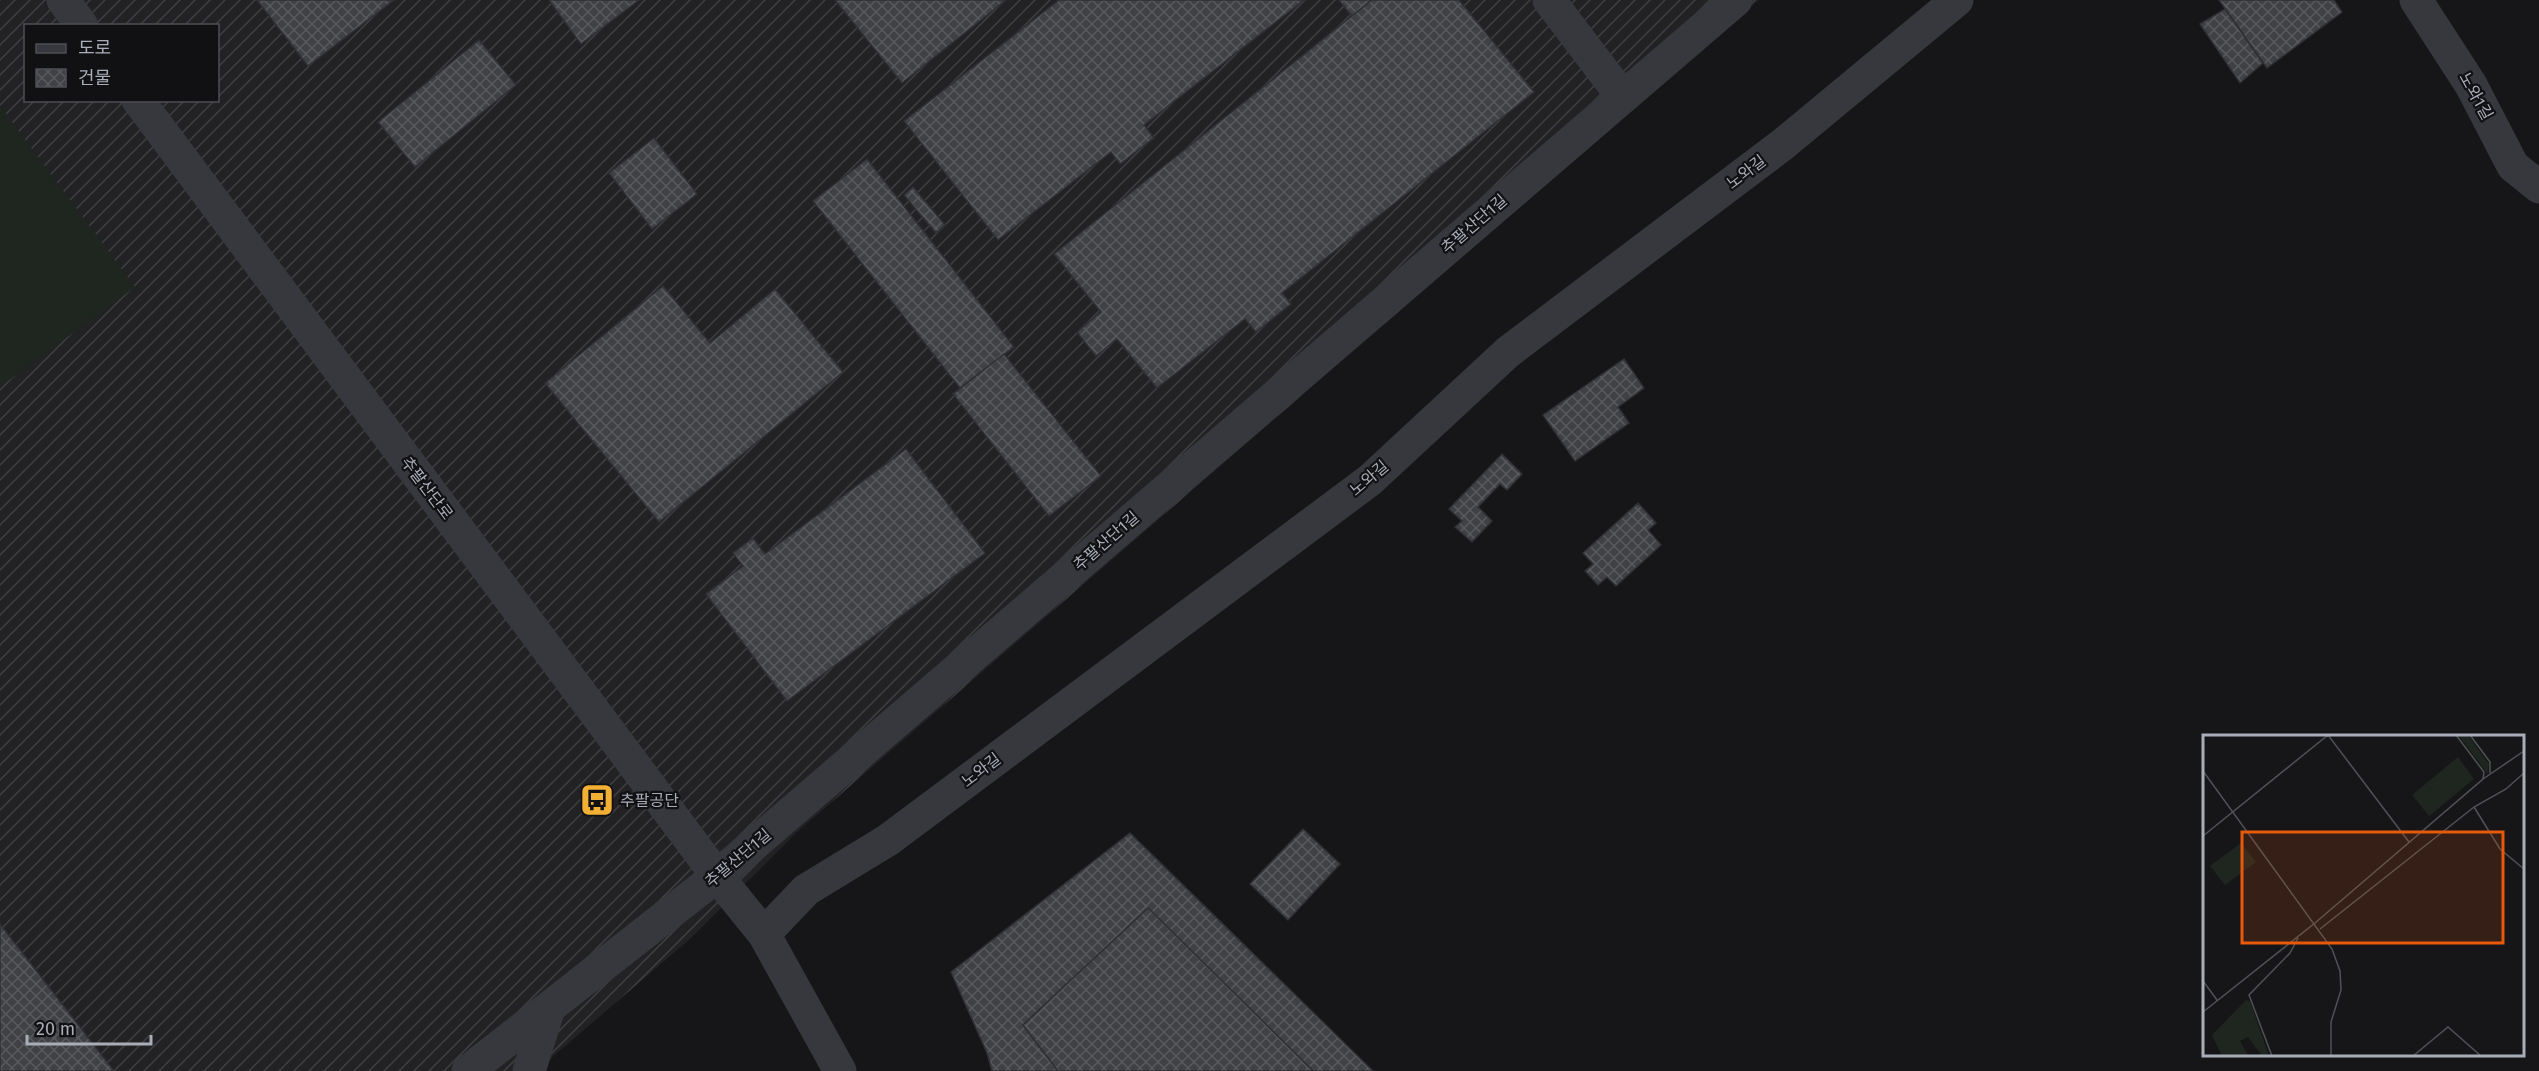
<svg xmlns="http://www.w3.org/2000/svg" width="2539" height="1071" font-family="'Fira Sans','Noto Sans KR',sans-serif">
<defs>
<pattern id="industrial-furrows" width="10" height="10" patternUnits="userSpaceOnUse" patternTransform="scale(1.5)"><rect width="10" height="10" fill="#222225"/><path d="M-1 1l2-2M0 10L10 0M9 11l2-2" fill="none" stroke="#3f3f43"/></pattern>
<pattern id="building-cross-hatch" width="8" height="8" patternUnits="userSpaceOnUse" patternTransform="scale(1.5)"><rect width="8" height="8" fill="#404145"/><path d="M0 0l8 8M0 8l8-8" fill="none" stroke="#595a5e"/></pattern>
</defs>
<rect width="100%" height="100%" fill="#161618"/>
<path fill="url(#industrial-furrows)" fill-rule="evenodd" d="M0,0H1759L796,833L690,939L536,1071H0ZM26,26H218V100H26Z"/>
<polygon fill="#1e261f" points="0,106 135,287 0,387"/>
<g fill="url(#building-cross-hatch)" stroke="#303034" stroke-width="1.5">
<polygon points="257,0 394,0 308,66"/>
<polygon points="549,0 639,0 581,44"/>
<polygon points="835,0 1006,0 902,83"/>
<polygon points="1059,0 1304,0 1144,125 1154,138 1120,164 1111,152 998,240 904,121"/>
<polygon points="1339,0 1372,0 1352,16"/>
<polygon points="1372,0 1459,0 1534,92 1282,293 1291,304 1256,332 1245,319 1157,388 1117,339 1096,356 1077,332 1101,312 1054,254"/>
<polygon points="2219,0 2334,0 2342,12 2267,68"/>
<polygon points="2225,9 2263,63 2240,83 2200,24"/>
<polygon points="479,40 516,85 415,167 378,122"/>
<polygon points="654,138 697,194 652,229 609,173"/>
<polygon points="867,159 1014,347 960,388 813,201"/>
<polygon points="913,187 945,225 936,233 904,195"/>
<polygon points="663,286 710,343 775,289 843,372 659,522 545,383"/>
<polygon points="1004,354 1101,476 1049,516 953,394"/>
<polygon points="1624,359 1644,388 1618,407 1629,423 1575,461 1543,415"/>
<polygon points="906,449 985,553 787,701 706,594 743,566 733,553 753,538 765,554"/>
<polygon points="1502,454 1522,474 1507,490 1500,484 1478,507 1492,521 1472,542 1455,527 1462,521 1449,509"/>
<polygon points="1638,503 1656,523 1648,530 1661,545 1616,586 1607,577 1598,585 1585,571 1593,564 1583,553"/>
<polygon points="1303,829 1340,864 1288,920 1250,884"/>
<polygon points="1130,833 1373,1071 1313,1071 1148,908 1023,1025 1058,1071 992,1071 987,1053 951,972"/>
<polygon points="1148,908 1313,1071 1058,1071 1023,1025"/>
<polygon points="0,924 114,1071 0,1071"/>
</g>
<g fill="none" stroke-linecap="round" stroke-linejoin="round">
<g stroke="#37383d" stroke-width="33">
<polyline points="63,0 82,26"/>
<polyline points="1549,0 1622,96"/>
<polyline points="2416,0 2471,85 2513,166 2539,187"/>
<polyline points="138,100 717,876 764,934 840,1071"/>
<polyline points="764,934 806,890 888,840 1370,480 1508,352 1782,145 1957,0"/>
<polyline points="468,1071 717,876 1736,0"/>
<polyline points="529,1071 549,1008"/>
</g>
</g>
<defs>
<symbol id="bus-square" viewBox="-11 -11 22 22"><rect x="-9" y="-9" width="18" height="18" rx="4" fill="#f2b134" stroke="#111113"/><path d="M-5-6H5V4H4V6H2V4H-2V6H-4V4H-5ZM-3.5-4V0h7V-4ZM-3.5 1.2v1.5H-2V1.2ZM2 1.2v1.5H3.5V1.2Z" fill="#111"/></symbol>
</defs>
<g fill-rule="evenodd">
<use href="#bus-square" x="578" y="781" width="38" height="38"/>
</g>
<g text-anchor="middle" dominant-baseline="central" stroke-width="4.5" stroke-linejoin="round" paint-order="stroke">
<g font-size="16" fill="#a8adb8" stroke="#111113">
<text transform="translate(2476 96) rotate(61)">노와1길</text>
<text transform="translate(1746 172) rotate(-37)">노와길</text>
<text transform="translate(1474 224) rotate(-41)">추팔산단1길</text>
<text transform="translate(1369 478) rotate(-40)">노와길</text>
<text transform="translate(427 488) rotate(53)">추팔산단로</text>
<text transform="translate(1106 541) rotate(-41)">추팔산단1길</text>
<text transform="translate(981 770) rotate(-37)">노와길</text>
<text transform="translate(738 858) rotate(-40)">추팔산단1길</text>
</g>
<g font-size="16" fill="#a8adb8" stroke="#111113" text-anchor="start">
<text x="620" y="800">추팔공단</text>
</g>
</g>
<g transform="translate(2203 735)">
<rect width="321" height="321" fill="#161618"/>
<path d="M265,0L286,29L285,39L256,1ZM255,22L271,44L226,81L209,60ZM43,265L47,266L66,321H59L45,302L37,306L45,320L19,321L9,300Z" fill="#1e261f"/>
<path d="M38,108L53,127L22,150L7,131Z" fill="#1e261f"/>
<path fill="none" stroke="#505258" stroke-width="1.5" d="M267,0L287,27V38M0,36L129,214L137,236L138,255L128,287V321M280,44L321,16M271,72L297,114L321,134M0,101L125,0L206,107M117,194L271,72L303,54L321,38M0,246L14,265M0,277L112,188L280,44L281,37L253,0M69,321L46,260L87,218L95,203M210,321L245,292L278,321"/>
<path fill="#e8590c" fill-opacity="0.15" stroke="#e8590c" stroke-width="3" d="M39,97H300V208H39Z"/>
<rect width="321" height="321" fill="none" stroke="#a8adb8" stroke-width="3"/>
</g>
<rect x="24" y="24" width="195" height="78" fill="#111113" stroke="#4d4f55" stroke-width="1.5"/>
<rect x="36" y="44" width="30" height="9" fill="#37383d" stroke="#4d4f55" stroke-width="1.5"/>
<text x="78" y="54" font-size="18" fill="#a8adb8">도로</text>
<rect x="36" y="69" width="30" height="18" fill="url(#building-cross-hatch)" stroke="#4d4f55" stroke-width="1.5"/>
<text x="78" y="84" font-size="18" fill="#a8adb8">건물</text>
<path d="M27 1035v9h124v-9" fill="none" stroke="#a8adb8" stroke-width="3"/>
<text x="36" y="1035" font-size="18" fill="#a8adb8" stroke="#111113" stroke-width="4.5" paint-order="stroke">20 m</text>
</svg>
